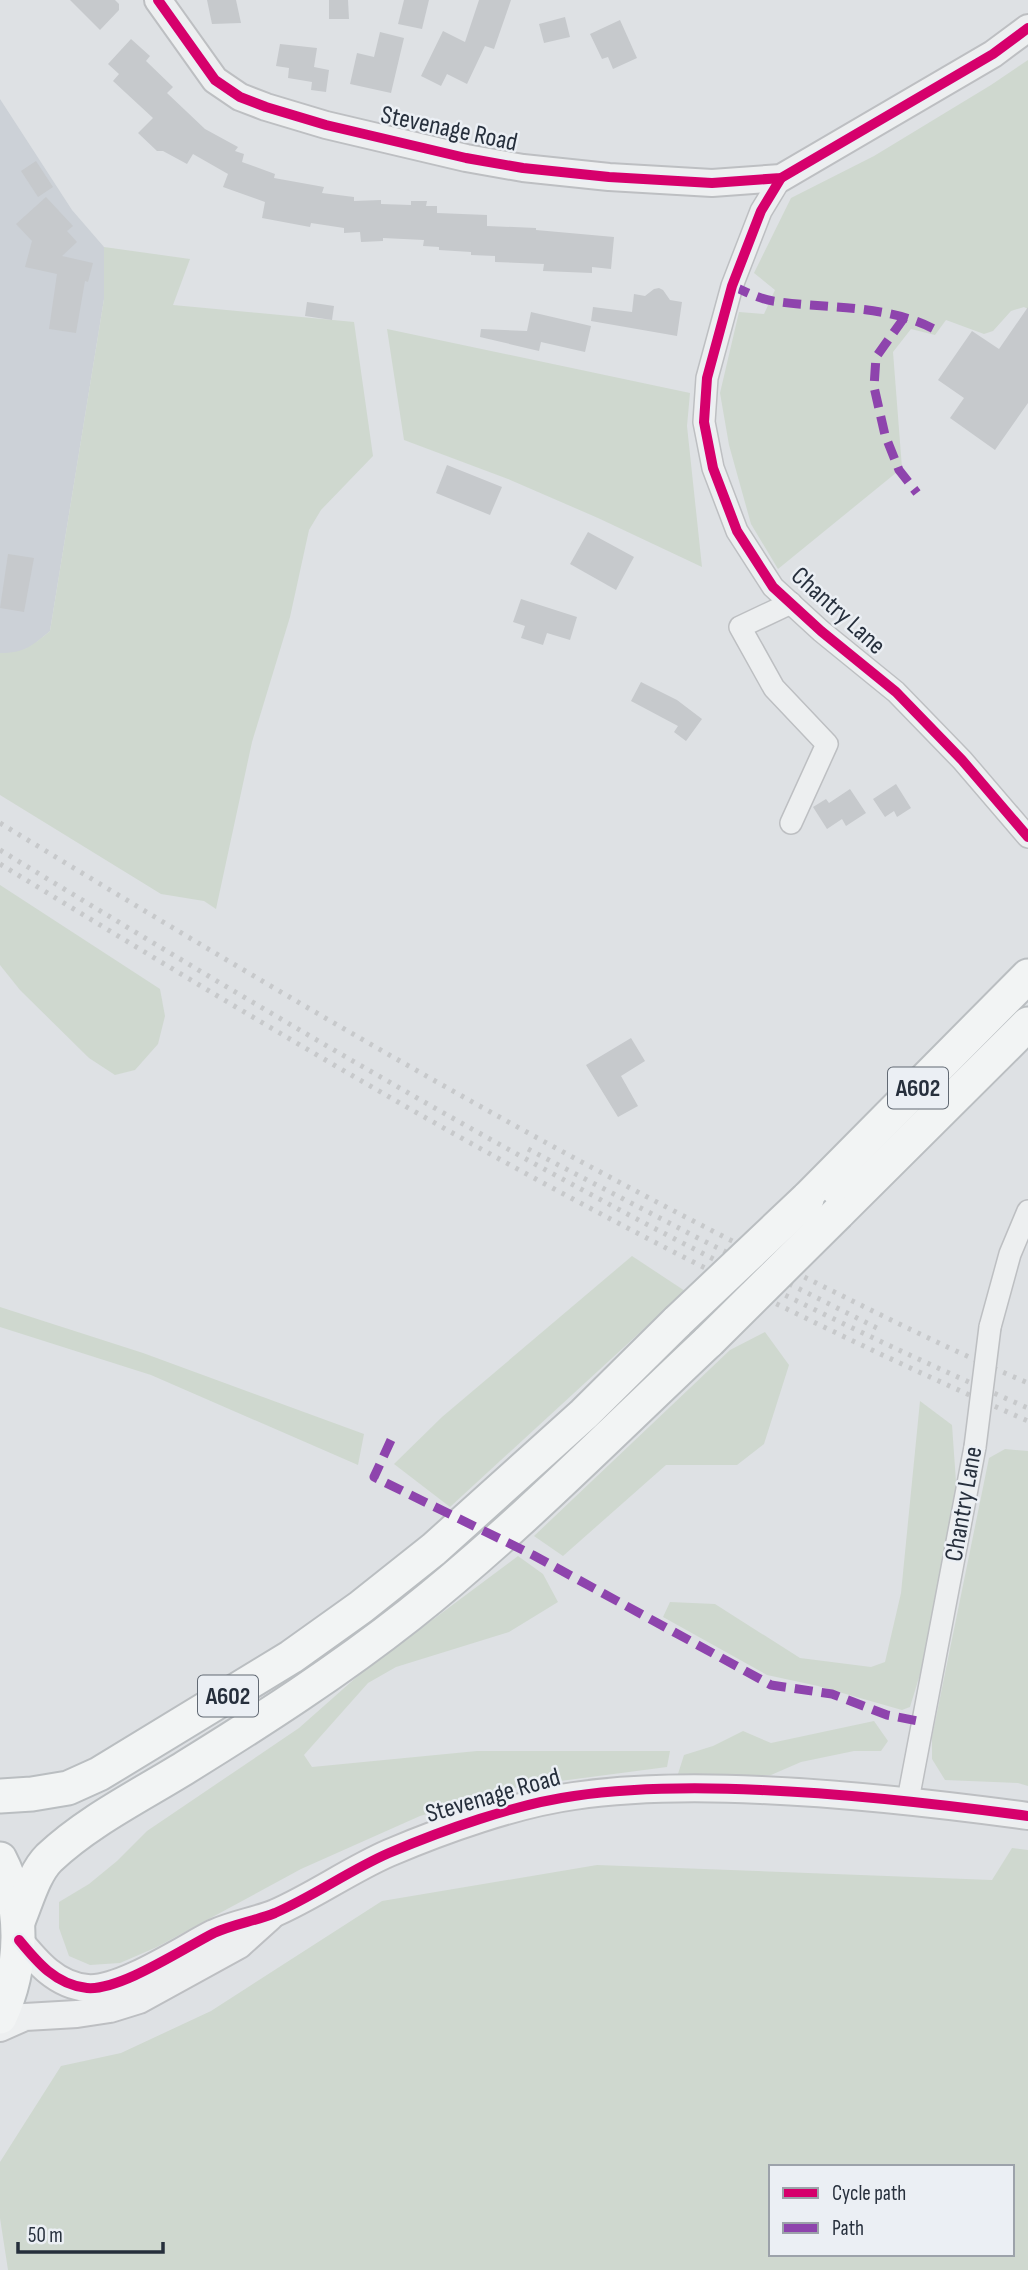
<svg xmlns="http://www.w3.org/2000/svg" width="1028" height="2270" font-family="'Sofia Sans Condensed',sans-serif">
<rect width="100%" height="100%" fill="#dee1e4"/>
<polygon fill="#ccd1d7" points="0,99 72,210 104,247 104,299 50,631 32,646 17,653 0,653"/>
<g fill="#cfd8cf" fill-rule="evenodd">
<polygon points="1028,60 1028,309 1024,307 1011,311 993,331 984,334 946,320 935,335 911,329 893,352 902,468 778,569 751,524 729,445 720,393 739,312 764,314 775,290 754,273 791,198 874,156 991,85"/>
<path d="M104,247L190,259L173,305L354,322L373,456L321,510L309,530L290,617L252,742L216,909L204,901L161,894L0,795V653C24,653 32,646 50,631L104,299Z"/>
<polygon points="387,329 690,393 687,426 702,567 598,518 508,479 404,440"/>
<polygon points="0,885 160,989 165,1016 158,1044 135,1070 115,1075 89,1058 20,990 0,965"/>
<polygon points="632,1256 685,1291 450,1507 394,1464 442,1417"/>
<polygon points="0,1307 143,1353 364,1434 358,1465 151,1375 0,1327"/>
<polygon points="765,1332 789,1365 764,1444 737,1465 666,1465 563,1556 534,1536 730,1350"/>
<polygon points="920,1401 952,1425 957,1496 921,1671 910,1707 902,1710 818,1686 767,1675 663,1617 670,1602 715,1604 800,1658 871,1667 885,1662 901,1593"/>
<polygon points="1005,1449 1028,1451 1028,1786 1018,1783 945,1780 932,1759 932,1737 989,1458"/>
<polygon points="518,1556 543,1574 558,1602 509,1632 396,1667 368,1683 304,1755 312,1767 477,1751 670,1751 667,1767 522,1786 420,1816 301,1869 157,1947 120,1963 90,1965 69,1956 59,1928 59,1902 89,1884 117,1861 147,1831 299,1728 360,1674"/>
<polygon points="874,1721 888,1741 881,1751 854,1751 801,1762 771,1775 677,1777 684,1755 713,1746 743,1731 771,1743"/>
<path d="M1012,1848L1028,1850V2270H8L0,2218V2162L61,2066L121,2053L211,2011L382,1901L597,1865L992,1880ZM771,2167H1012V2254H771Z"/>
</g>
<g fill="#c6c9cc">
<polygon points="70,0 115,0 119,4 119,10 100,30"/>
<polygon points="207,0 236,0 241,23 212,24"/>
<polygon points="329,0 348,0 349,19 329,19"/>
<polygon points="404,0 429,0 422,29 398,24"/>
<polygon points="479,0 511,0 494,49 485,46 467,84 447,74 441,86 421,76 443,31 465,42"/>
<polygon points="565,17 570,37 544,43 539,24"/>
<polygon points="620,20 637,58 613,69 608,57 602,59 590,34"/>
<polygon points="380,32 404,38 391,93 350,84 357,53 374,57"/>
<polygon points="131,39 150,56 146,61 173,87 167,93 205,129 238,147 235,151 244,154 242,162 275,174 274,178 324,187 322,193 354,197 354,201 381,200 381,204 411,205 411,201 427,201 426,206 437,206 437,213 487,215 487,226 536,228 536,230 614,237 611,269 592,267 592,273 543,271 544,264 495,262 495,256 471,255 471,252 439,250 439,247 423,246 424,240 383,238 383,241 361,242 360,232 344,233 344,228 311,223 310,227 262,218 265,202 223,187 228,174 193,154 187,164 163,151 157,151 138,133 153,118 113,81 119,74 108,64"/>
<polygon points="280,44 317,48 314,67 329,70 326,92 311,90 312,82 288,78 289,68 276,66"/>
<polygon points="36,161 53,187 38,197 21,171"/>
<polygon points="46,197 73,226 67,231 77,242 62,256 93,263 88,282 85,281 76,333 49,329 57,274 25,267 32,241 16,224"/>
<polygon points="659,288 663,290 670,300 682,302 677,336 591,321 593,307 632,312 634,294 645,296 654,289"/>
<polygon points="307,302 334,306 332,320 305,316"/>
<polygon points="1028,307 1028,403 995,450 950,418 964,398 938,380 972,331 999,349"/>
<polygon points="531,312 591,326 585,352 541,342 539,351 480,337 481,329 527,331"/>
<polygon points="447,465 502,487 490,515 436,493"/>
<polygon points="588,532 634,557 616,590 570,564"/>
<polygon points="8,554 34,558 24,612 0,608"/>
<polygon points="521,599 577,617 570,640 547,633 543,645 521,638 525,626 513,622"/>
<polygon points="641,682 677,700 702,719 686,741 674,732 678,726 631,701"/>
<polygon points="896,784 911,808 897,817 894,811 885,817 873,799"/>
<polygon points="850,789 866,813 846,826 842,819 827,829 813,807 826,799 829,803"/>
<polygon points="631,1038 645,1061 621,1076 638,1106 618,1117 586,1065"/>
</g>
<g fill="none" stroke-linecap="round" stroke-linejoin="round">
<defs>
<g id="minor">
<polyline points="781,178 761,211 732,286 707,378 704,422 713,468 737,531 773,587 821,631 896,692 962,760 1028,837"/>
<polyline points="791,823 827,744 774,688 740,627 791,603"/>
<polyline points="990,1327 1010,1254 1028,1211"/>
<polyline points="908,1800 975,1447"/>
</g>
<g id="tertiary">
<polyline points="158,0 215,80 240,97 266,107 326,125 466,158 523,168 609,177 712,183 781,178 993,54 1028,28"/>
<path d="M19,1940C37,1962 56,1985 87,1988C120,1991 184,1948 214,1933C234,1924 255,1921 275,1913C314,1896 350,1870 389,1853C443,1830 516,1804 574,1796C636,1787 698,1787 761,1790C851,1794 939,1804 1028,1816"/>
<polyline points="0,2028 25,2017 77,2014 110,2009 139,2000 239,1945 270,1917"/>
</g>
<g id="primary">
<polyline points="807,1199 1028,976"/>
<polyline points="838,1213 1028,1024"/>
<polyline points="0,1796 32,1794 68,1788 99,1774 291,1657 361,1607 434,1549 584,1414 678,1321"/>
<path d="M0,1859C25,1907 23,1968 0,2017"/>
<path d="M19,1919C27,1900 34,1873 49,1858C88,1821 141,1795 186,1767C262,1720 338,1671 409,1615C515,1531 611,1433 709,1341"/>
</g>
</defs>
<use href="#minor" stroke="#bdbfc2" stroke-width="24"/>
<use href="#tertiary" stroke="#bdbfc2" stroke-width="30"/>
<use href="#primary" stroke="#babec1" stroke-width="37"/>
<use href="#minor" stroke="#edeff0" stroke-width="21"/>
<use href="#tertiary" stroke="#edeff0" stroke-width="26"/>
<use href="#primary" stroke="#f2f4f4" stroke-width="33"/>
<g stroke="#c7c9cb" stroke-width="5" stroke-dasharray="3.5 7" stroke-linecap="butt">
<path d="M0,823C255,979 511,1131 778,1264C861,1305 943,1347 1028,1383"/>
<path d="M0,850C333,1053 669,1253 1028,1408"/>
<path d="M0,864C154,958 308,1052 465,1140C648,1242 836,1337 1028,1421"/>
<polyline points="528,1149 696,1237 877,1328"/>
</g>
<defs>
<polyline id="minor-bridge" points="975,1447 990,1327"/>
<g id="primary-bridge">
<polyline points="678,1321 807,1199"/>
<polyline points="709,1341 838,1213"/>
</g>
</defs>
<use href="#minor-bridge" stroke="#bdbfc2" stroke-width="24" stroke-linecap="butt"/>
<use href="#primary-bridge" stroke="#babec1" stroke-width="37" stroke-linecap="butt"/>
<use href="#minor-bridge" stroke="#edeff0" stroke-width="21"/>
<use href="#primary-bridge" stroke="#f2f4f4" stroke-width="33"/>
<g stroke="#8e44ad" stroke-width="9" stroke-dasharray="18 9" stroke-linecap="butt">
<path d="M732,286C745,291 759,299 773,301C826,309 886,304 934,329"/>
<polyline points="904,318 876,357 874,387 885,435 899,470 917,493"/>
<polyline points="391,1440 374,1477 533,1555 771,1685 832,1694 887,1715 923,1722"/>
</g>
<defs>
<g id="cycleway">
<polyline points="158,0 215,80 240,97 266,107 326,125 466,158 523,168 609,177 712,183 781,178 993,54 1028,28"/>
<polyline points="781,178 761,211 732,286 707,378 704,422 713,468 737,531 773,587 821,631 896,692 962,760 1028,837"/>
<path d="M19,1940C37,1962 56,1985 87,1988C120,1991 184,1948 214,1933C234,1924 255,1921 275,1913C314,1896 350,1870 389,1853C443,1830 516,1804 574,1796C636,1787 698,1787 761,1790C851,1794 939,1804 1028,1816"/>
</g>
</defs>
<use href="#cycleway" stroke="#ebeff4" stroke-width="15"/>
<use href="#cycleway" stroke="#d6006c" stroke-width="10"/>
</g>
<g text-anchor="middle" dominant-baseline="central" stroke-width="5" stroke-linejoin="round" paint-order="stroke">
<g fill="#ebeff4" stroke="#616973" stroke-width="2">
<rect x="888" y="1067.5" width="60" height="41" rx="5"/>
<rect x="198" y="1675.5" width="60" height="41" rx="5"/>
</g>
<g font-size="24" font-weight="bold" fill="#262f3c">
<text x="918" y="1088">A602</text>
<text x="228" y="1696">A602</text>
</g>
<g font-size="26" fill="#262f3c" stroke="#ebeff4">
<text transform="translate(449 129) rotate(12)">Stevenage Road</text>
<text transform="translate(838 611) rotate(42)">Chantry Lane</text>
<text transform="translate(964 1504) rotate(-80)">Chantry Lane</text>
<text transform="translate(493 1796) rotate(-16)">Stevenage Road</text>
</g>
</g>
<rect x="769" y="2165" width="245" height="91" fill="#ebeff4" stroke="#9ca2aa" stroke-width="2"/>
<rect x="783" y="2188" width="35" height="10" fill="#d6006c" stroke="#9ca2aa" stroke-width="2"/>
<text x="832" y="2200" font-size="21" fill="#262f3c">Cycle path</text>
<rect x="783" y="2223" width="35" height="10" fill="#8e44ad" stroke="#9ca2aa" stroke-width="2"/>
<text x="832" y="2235" font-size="21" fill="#262f3c">Path</text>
<path d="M18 2242v10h145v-10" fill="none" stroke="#262f3c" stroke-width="3.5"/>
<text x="28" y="2242" font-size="21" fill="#262f3c" stroke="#ebeff4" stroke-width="5" paint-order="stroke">50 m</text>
</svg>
